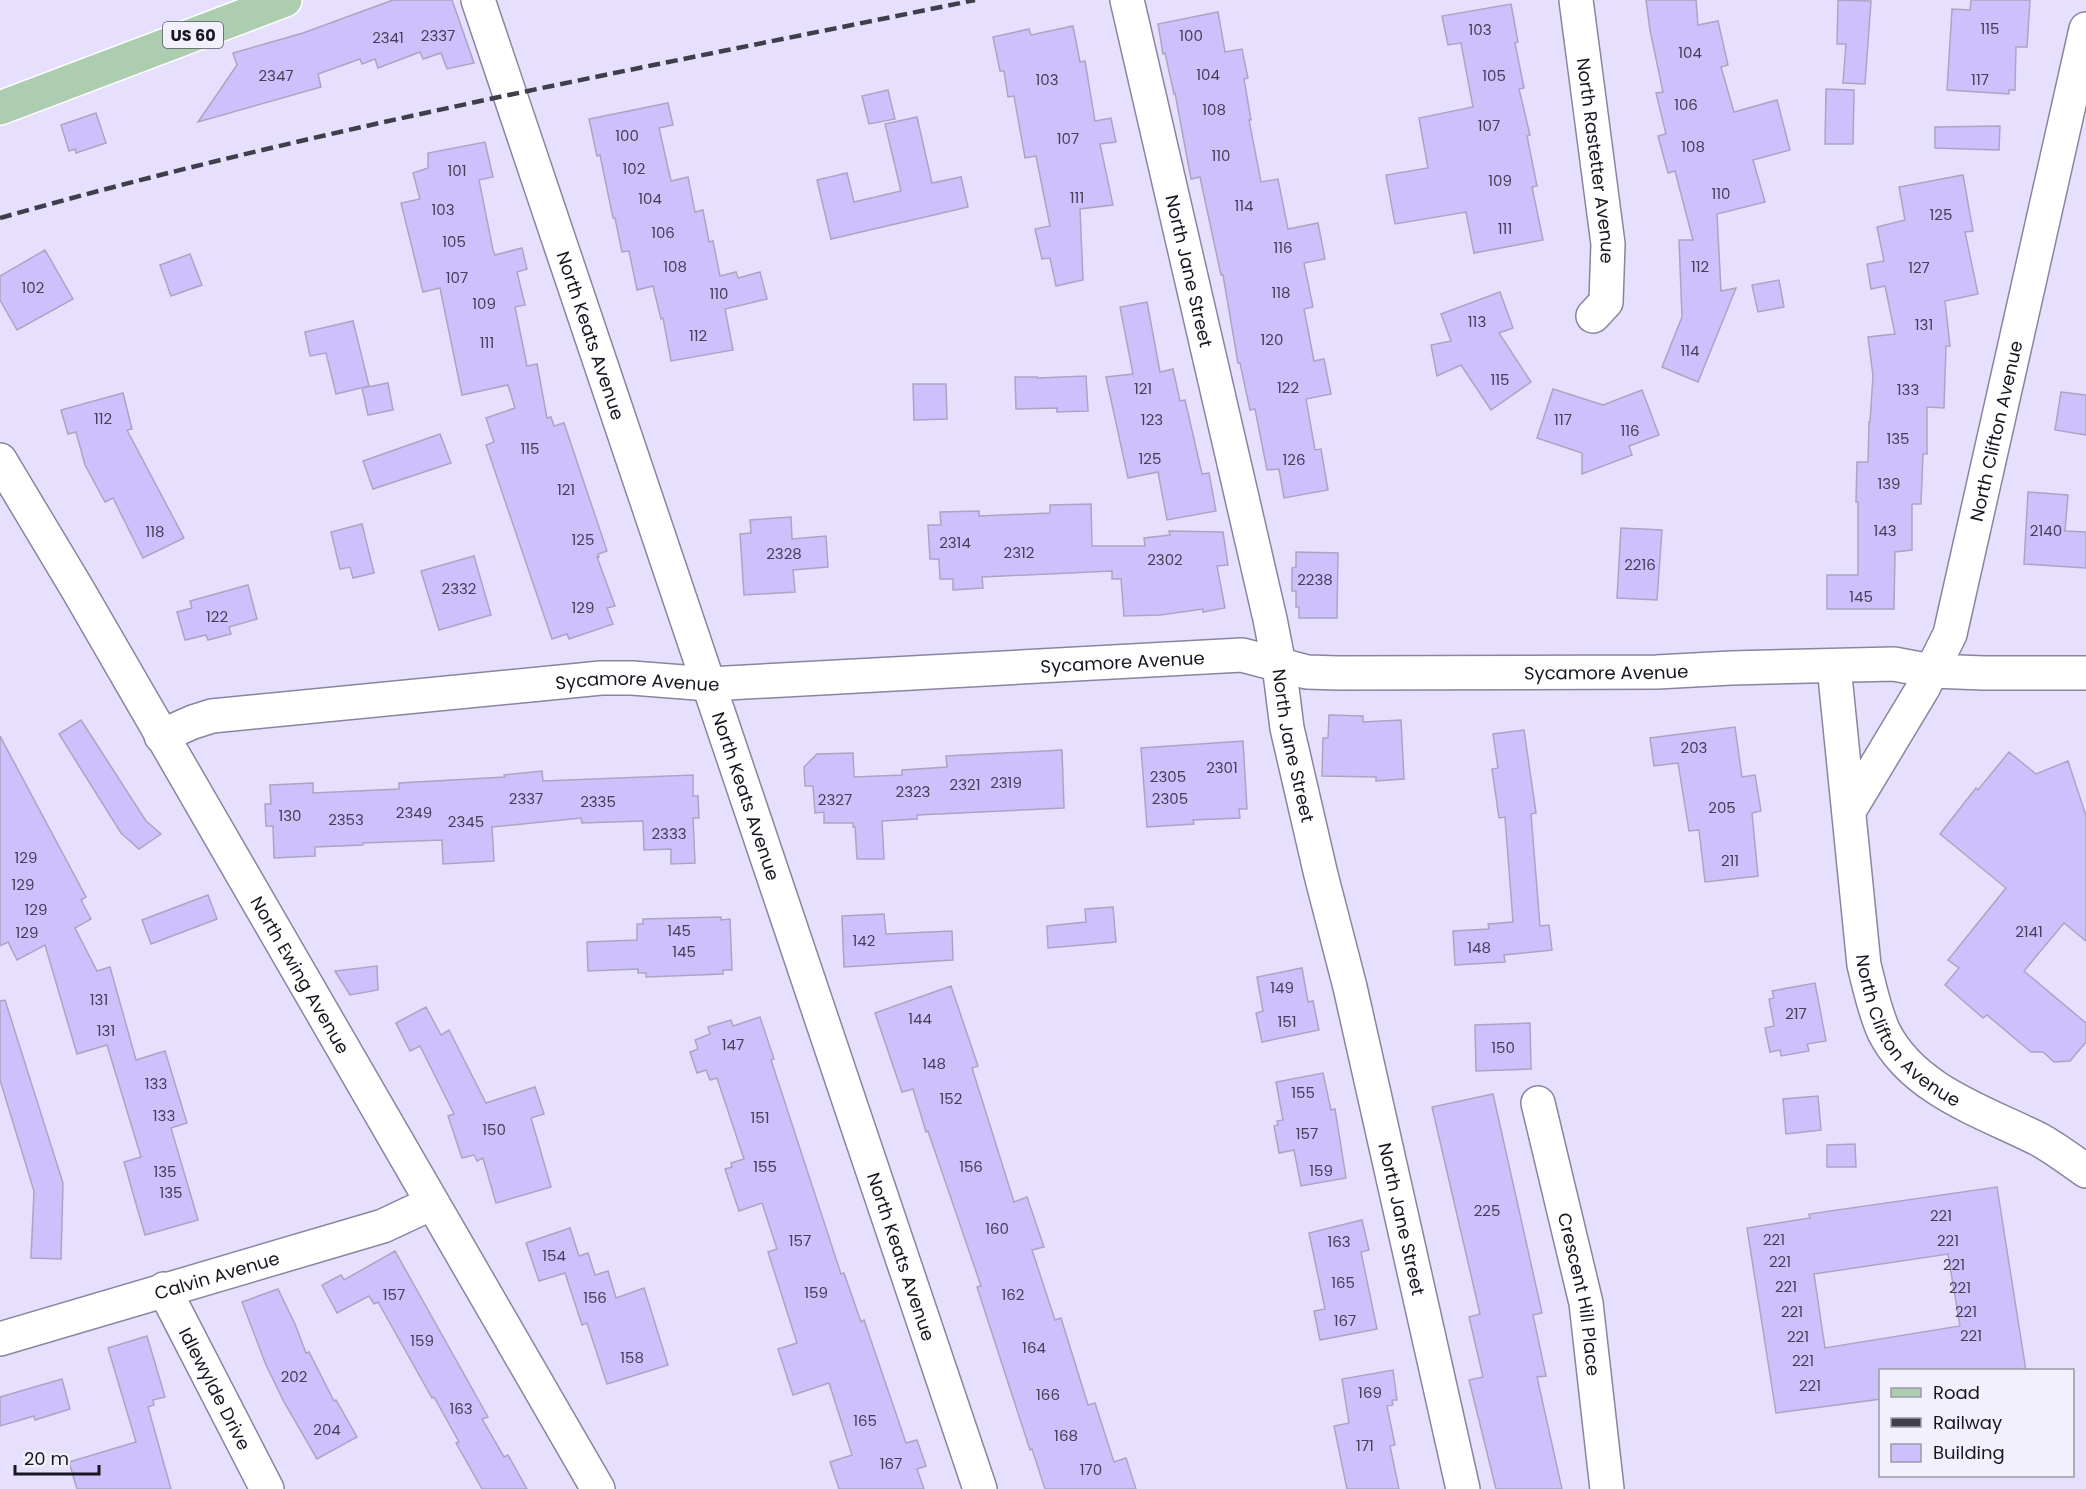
<svg xmlns="http://www.w3.org/2000/svg" width="2086" height="1489" font-family="Poppins,sans-serif">
<rect width="100%" height="100%" fill="#e6e0fe"/>
<g fill="#cdc0fc" stroke="#aba5c2" stroke-width="1.5" fill-rule="evenodd">
<polygon points="393,0 452,0 474,63 447,69 441,53 423,59 420,52 378,68 375,59 362,64 360,59 318,74 321,87 198,122 237,65 233,53 303,33"/>
<polygon points="1646,0 1696,0 1698,25 1718,21 1728,65 1721,67 1734,112 1777,100 1790,150 1753,160 1765,202 1717,214 1721,291 1736,288 1698,382 1662,367 1682,317 1679,240 1693,240 1675,171 1668,173 1658,136 1666,134 1656,93 1663,92 1650,30"/>
<polygon points="1838,0 1871,1 1865,84 1843,83 1846,44 1837,44"/>
<polygon points="1971,0 2030,0 2027,47 2016,47 2015,90 2009,90 2009,94 1947,90 1952,9 1970,10"/>
<polygon points="1511,4 1518,42 1515,43 1524,88 1519,89 1530,135 1527,136 1537,186 1532,187 1543,240 1474,253 1466,212 1395,224 1386,175 1428,168 1419,118 1473,107 1461,43 1448,45 1442,16"/>
<polygon points="1218,12 1225,52 1242,49 1248,78 1244,79 1251,120 1249,120 1261,182 1278,179 1288,229 1318,223 1325,259 1304,263 1313,307 1304,309 1314,361 1324,359 1331,394 1306,399 1315,450 1321,449 1328,490 1284,498 1279,469 1267,470 1255,409 1250,410 1240,363 1238,363 1223,275 1221,275 1200,177 1191,179 1175,93 1174,94 1165,53 1163,54 1158,24"/>
<polygon points="1073,26 1080,62 1085,61 1095,121 1111,118 1116,142 1100,144 1113,205 1080,209 1083,280 1056,286 1050,258 1042,259 1035,229 1050,226 1036,156 1025,158 1014,96 1008,97 1004,71 1000,71 993,37 1029,29 1031,35"/>
<polygon points="1826,89 1854,90 1853,144 1825,144"/>
<polygon points="888,90 895,119 869,124 862,96"/>
<polygon points="668,103 673,125 659,128 671,181 688,177 695,212 703,210 709,242 713,241 720,276 736,272 738,278 760,272 767,299 725,309 733,350 671,361 663,318 661,319 653,286 637,290 629,251 622,252 615,218 613,218 600,155 597,156 589,119"/>
<polygon points="96,113 106,143 76,153 75,149 69,151 61,125"/>
<polygon points="917,117 932,183 961,177 968,207 831,239 817,180 847,173 854,202 901,191 885,124"/>
<polygon points="2000,126 1999,150 1935,148 1935,127"/>
<polygon points="485,142 493,177 479,180 493,250 495,255 522,248 527,269 517,272 525,305 515,307 527,366 537,364 547,418 551,417 554,426 564,423 607,551 598,554 599,557 597,557 615,606 607,608 613,624 569,639 567,634 552,639 486,445 494,442 486,418 515,408 508,385 462,395 440,288 423,292 401,203 420,199 413,173 428,168 428,153"/>
<polygon points="1963,175 1973,231 1965,232 1978,294 1945,301 1950,346 1946,346 1944,408 1927,407 1927,454 1923,454 1921,504 1912,504 1912,550 1895,552 1894,609 1827,609 1827,575 1858,575 1858,502 1856,502 1857,462 1868,462 1869,422 1870,422 1873,376 1868,337 1895,334 1885,286 1871,289 1867,264 1884,261 1877,227 1905,220 1899,187"/>
<polygon points="45,250 73,299 17,330 0,300 0,276"/>
<polygon points="190,254 202,285 171,296 160,265"/>
<polygon points="1779,280 1784,307 1758,312 1752,285"/>
<polygon points="1500,292 1513,328 1499,333 1531,382 1491,410 1461,365 1437,376 1431,345 1451,341 1441,314"/>
<polygon points="1147,302 1160,372 1173,369 1180,401 1185,400 1202,474 1209,473 1216,511 1167,520 1158,472 1128,478 1106,377 1133,374 1120,307"/>
<polygon points="353,321 369,386 336,394 326,353 310,356 305,332"/>
<polygon points="1086,376 1088,411 1057,412 1057,408 1016,409 1015,377 1037,377 1037,378"/>
<polygon points="388,383 393,410 368,415 362,388"/>
<polygon points="913,384 946,384 947,419 914,420"/>
<polygon points="1553,389 1603,405 1642,390 1659,435 1629,446 1632,455 1582,474 1582,453 1537,438"/>
<polygon points="2061,392 2086,395 2086,435 2055,430"/>
<polygon points="123,393 132,429 127,430 184,538 143,558 113,498 105,502 85,465 76,432 68,434 61,410"/>
<polygon points="440,434 451,463 373,489 363,461"/>
<polygon points="2028,492 2068,495 2065,531 2086,532 2086,568 2024,564"/>
<polygon points="1091,504 1092,546 1145,546 1144,538 1170,535 1169,531 1223,532 1228,565 1217,566 1225,608 1203,612 1203,609 1160,615 1124,616 1121,579 1112,579 1112,571 982,577 983,588 953,590 953,579 940,579 939,559 930,559 928,525 941,525 940,512 979,511 979,516 1050,513 1050,505"/>
<polygon points="791,517 792,539 826,536 828,567 793,570 795,592 744,595 740,534 751,533 750,520"/>
<polygon points="362,524 374,573 353,578 350,567 340,569 331,532"/>
<polygon points="1621,528 1662,530 1657,600 1617,598"/>
<polygon points="1296,552 1338,553 1337,618 1299,618 1299,607 1296,607 1296,591 1292,591 1292,568 1296,567"/>
<polygon points="474,556 491,615 439,630 421,571"/>
<polygon points="248,585 257,619 229,627 231,634 208,640 206,635 185,640 177,612 192,608 190,601"/>
<polygon points="1329,715 1363,716 1363,722 1401,720 1404,779 1376,781 1376,777 1322,776 1323,738 1328,738"/>
<polygon points="81,720 146,821 161,834 139,849 121,833 59,734"/>
<polygon points="1735,727 1742,777 1755,775 1761,811 1752,813 1758,876 1705,882 1699,830 1689,831 1678,763 1654,766 1650,738"/>
<polygon points="1524,730 1536,813 1531,814 1540,926 1549,925 1552,950 1504,955 1505,962 1455,965 1453,931 1489,929 1488,924 1513,922 1505,817 1499,818 1492,769 1498,768 1493,734"/>
<polygon points="0,736 86,897 81,900 91,919 75,928 97,971 110,967 136,1060 165,1051 187,1123 171,1128 198,1220 145,1235 124,1162 141,1157 107,1045 77,1054 45,945 17,960 8,942 0,946"/>
<polygon points="1243,741 1247,809 1239,809 1240,818 1193,820 1194,824 1147,827 1141,748"/>
<polygon points="1062,750 1064,808 917,815 917,819 882,821 884,859 857,859 855,827 853,827 853,823 824,823 824,812 815,813 813,786 805,786 804,767 817,754 853,753 854,777 902,775 902,770 947,767 946,756"/>
<polygon points="2009,752 2036,774 2068,761 2086,816 2086,941 2064,923 2024,971 2086,1023 2086,1042 2070,1061 2054,1062 2043,1052 2031,1052 1987,1015 1983,1018 1945,985 1959,968 1948,960 2006,888 1940,834 1976,788 1978,790"/>
<polygon points="542,771 543,781 693,775 693,796 698,796 699,818 693,818 695,863 671,864 671,849 644,850 643,821 582,823 581,818 492,827 494,861 443,864 442,840 363,843 363,845 315,847 315,856 274,858 273,826 266,826 265,804 271,804 270,785 313,783 313,793 399,789 399,783 505,777 504,775"/>
<polygon points="208,895 217,919 151,944 142,920"/>
<polygon points="1113,907 1116,942 1048,948 1047,926 1086,922 1085,909"/>
<polygon points="884,914 886,934 952,931 953,960 844,967 842,916"/>
<polygon points="721,917 721,920 730,919 732,970 723,970 723,974 646,977 646,973 638,973 638,969 588,971 587,942 637,940 637,924 643,924 643,919"/>
<polygon points="377,966 378,990 350,995 335,971"/>
<polygon points="1302,968 1308,1002 1313,1001 1319,1030 1262,1042 1256,1013 1263,1011 1257,977"/>
<polygon points="1815,983 1826,1041 1807,1044 1809,1051 1781,1056 1780,1050 1770,1052 1765,1028 1774,1026 1769,999 1774,998 1772,991"/>
<polygon points="951,986 978,1066 972,1068 1014,1202 1027,1197 1044,1247 1032,1250 1055,1320 1061,1318 1088,1405 1095,1403 1114,1462 1126,1458 1136,1489 1045,1489 1032,1449 1030,1450 977,1287 981,1286 928,1131 926,1132 913,1089 902,1092 875,1013"/>
<polygon points="5,1000 63,1183 61,1259 31,1258 34,1191 0,1080 0,1001"/>
<polygon points="426,1007 441,1035 449,1030 486,1103 535,1087 544,1114 531,1118 551,1187 496,1203 483,1158 477,1161 474,1155 462,1158 448,1116 454,1114 420,1046 410,1051 396,1023"/>
<polygon points="760,1017 774,1059 771,1060 841,1274 844,1273 861,1322 864,1320 906,1443 917,1440 926,1466 917,1469 924,1489 839,1489 830,1462 852,1455 829,1383 793,1395 778,1349 797,1343 768,1252 777,1249 762,1203 739,1211 725,1169 732,1167 731,1163 744,1159 717,1078 710,1080 706,1070 697,1073 690,1052 698,1049 695,1040 710,1034 708,1027 731,1020 733,1026"/>
<polygon points="1530,1023 1531,1069 1476,1071 1475,1025"/>
<polygon points="1323,1073 1331,1110 1335,1109 1346,1178 1301,1186 1294,1150 1279,1153 1274,1126 1278,1125 1277,1121 1283,1120 1276,1082"/>
<polygon points="1493,1094 1542,1313 1533,1315 1546,1376 1537,1377 1562,1489 1496,1489 1469,1380 1483,1377 1469,1317 1480,1314 1432,1107"/>
<polygon points="1818,1096 1821,1130 1786,1134 1783,1099"/>
<polygon points="1855,1144 1856,1167 1827,1167 1827,1145"/>
<path d="M1997,1187L2026,1371H1881V1399L1776,1413L1747,1228L1810,1218L1809,1214ZM1948,1254L1960,1326L1825,1348L1814,1274Z"/>
<polygon points="1362,1220 1369,1250 1361,1252 1377,1329 1320,1340 1314,1311 1325,1309 1309,1233"/>
<polygon points="570,1228 579,1256 588,1253 595,1275 608,1271 616,1298 644,1288 668,1365 607,1384 587,1323 582,1325 565,1273 539,1281 526,1243"/>
<polygon points="395,1251 488,1417 482,1419 504,1457 508,1455 527,1489 482,1489 456,1443 459,1442 434,1397 432,1398 378,1302 374,1304 369,1296 337,1313 322,1285 341,1275 344,1280"/>
<polygon points="278,1289 295,1324 306,1353 309,1352 334,1401 336,1400 357,1437 317,1459 284,1402 266,1365 242,1302"/>
<polygon points="147,1336 165,1397 153,1400 154,1405 148,1407 171,1489 77,1489 69,1462 136,1442 108,1348"/>
<polygon points="1393,1370 1397,1400 1392,1400 1393,1405 1387,1406 1395,1445 1390,1446 1399,1489 1347,1489 1334,1426 1349,1423 1342,1379"/>
<polygon points="62,1379 70,1409 35,1420 34,1416 0,1426 0,1397"/>
</g>
<g fill="none" stroke-linecap="round" stroke-linejoin="round">
<defs>
<g id="minor">
<path id="s1" d="M478,0L980,1489"/>
<path id="s2" d="M1127,0L1270,619L1279,665L1287,728L1321,875L1350,987L1463,1489"/>
<path id="s3" d="M1576,0L1608,244L1606,302L1593,316"/>
<path id="s4" d="M0,460L78,590L598,1489"/>
<path id="s5" d="M1834,666L1864,965C1870,988 1874,1010 1884,1032C1914,1091 1985,1112 2040,1140C2056,1149 2071,1160 2086,1171"/>
<path id="s6" d="M161,736L193,722L212,716L601,678H632L709,684L1242,655L1307,672L1338,673L1657,672L1731,668L1894,664L1931,671L1984,673H2086"/>
<path id="s7" d="M1849,811L1923,688L1950,634L2086,29"/>
<path id="s8" d="M1538,1103L1586,1303L1607,1489"/>
<path id="s9" d="M164,1289L267,1489"/>
<path id="s10" d="M0,1339L383,1226L432,1203"/>
</g>
<polyline id="primary" points="0,108 285,0"/>
</defs>
<use href="#minor" stroke="#8a849f" stroke-width="36"/>
<use href="#primary" stroke="#fff" stroke-width="36"/>
<use href="#minor" stroke="#fff" stroke-width="33"/>
<use href="#primary" stroke="#accdaf" stroke-width="33"/>
<path stroke="#413e4c" stroke-width="4.5" stroke-dasharray="12 6" stroke-linecap="butt" d="M0,218C320,127 649,67 975,0"/>
</g>
<g text-anchor="middle" dominant-baseline="central" stroke-width="4.5" stroke-linejoin="round" paint-order="stroke">
<g font-size="15" fill="#454057">
<text x="1990" y="28">115</text>
<text x="1480" y="29">103</text>
<text x="438" y="35">2337</text>
<text x="1191" y="35">100</text>
<text x="388" y="37">2341</text>
<text x="1690" y="52">104</text>
<text x="1208" y="74">104</text>
<text x="276" y="75">2347</text>
<text x="1494" y="75">105</text>
<text x="1047" y="79">103</text>
<text x="1980" y="79">117</text>
<text x="1686" y="104">106</text>
<text x="1214" y="109">108</text>
<text x="1489" y="125">107</text>
<text x="627" y="135">100</text>
<text x="1068" y="138">107</text>
<text x="1693" y="146">108</text>
<text x="1221" y="155">110</text>
<text x="634" y="168">102</text>
<text x="457" y="170">101</text>
<text x="1500" y="180">109</text>
<text x="1721" y="193">110</text>
<text x="1077" y="197">111</text>
<text x="650" y="198">104</text>
<text x="1244" y="205">114</text>
<text x="443" y="209">103</text>
<text x="1941" y="214">125</text>
<text x="1505" y="228">111</text>
<text x="663" y="232">106</text>
<text x="454" y="241">105</text>
<text x="1283" y="247">116</text>
<text x="675" y="266">108</text>
<text x="1700" y="266">112</text>
<text x="1919" y="267">127</text>
<text x="457" y="277">107</text>
<text x="33" y="287">102</text>
<text x="1281" y="292">118</text>
<text x="719" y="293">110</text>
<text x="484" y="303">109</text>
<text x="1477" y="321">113</text>
<text x="1924" y="324">131</text>
<text x="698" y="335">112</text>
<text x="1272" y="339">120</text>
<text x="487" y="342">111</text>
<text x="1690" y="350">114</text>
<text x="1500" y="379">115</text>
<text x="1288" y="387">122</text>
<text x="1143" y="388">121</text>
<text x="1908" y="389">133</text>
<text x="103" y="418">112</text>
<text x="1152" y="419">123</text>
<text x="1563" y="419">117</text>
<text x="1630" y="430">116</text>
<text x="1898" y="438">135</text>
<text x="530" y="448">115</text>
<text x="1150" y="458">125</text>
<text x="1294" y="459">126</text>
<text x="1889" y="483">139</text>
<text x="566" y="489">121</text>
<text x="1885" y="530">143</text>
<text x="2046" y="530">2140</text>
<text x="155" y="531">118</text>
<text x="583" y="539">125</text>
<text x="955" y="542">2314</text>
<text x="1019" y="552">2312</text>
<text x="784" y="553">2328</text>
<text x="1165" y="559">2302</text>
<text x="1640" y="564">2216</text>
<text x="1315" y="579">2238</text>
<text x="459" y="588">2332</text>
<text x="1861" y="596">145</text>
<text x="583" y="607">129</text>
<text x="217" y="616">122</text>
<text x="1694" y="747">203</text>
<text x="1222" y="767">2301</text>
<text x="1168" y="776">2305</text>
<text x="1006" y="782">2319</text>
<text x="965" y="784">2321</text>
<text x="913" y="791">2323</text>
<text x="526" y="798">2337</text>
<text x="1170" y="798">2305</text>
<text x="835" y="799">2327</text>
<text x="598" y="801">2335</text>
<text x="1722" y="807">205</text>
<text x="414" y="812">2349</text>
<text x="290" y="815">130</text>
<text x="346" y="819">2353</text>
<text x="466" y="821">2345</text>
<text x="669" y="833">2333</text>
<text x="26" y="857">129</text>
<text x="1730" y="860">211</text>
<text x="23" y="884">129</text>
<text x="36" y="909">129</text>
<text x="679" y="930">145</text>
<text x="2029" y="931">2141</text>
<text x="27" y="932">129</text>
<text x="864" y="940">142</text>
<text x="1479" y="947">148</text>
<text x="684" y="951">145</text>
<text x="1282" y="987">149</text>
<text x="99" y="999">131</text>
<text x="1796" y="1013">217</text>
<text x="920" y="1018">144</text>
<text x="1287" y="1021">151</text>
<text x="106" y="1030">131</text>
<text x="733" y="1044">147</text>
<text x="1503" y="1047">150</text>
<text x="934" y="1063">148</text>
<text x="156" y="1083">133</text>
<text x="1303" y="1092">155</text>
<text x="951" y="1098">152</text>
<text x="164" y="1115">133</text>
<text x="760" y="1117">151</text>
<text x="494" y="1129">150</text>
<text x="1307" y="1133">157</text>
<text x="765" y="1166">155</text>
<text x="971" y="1166">156</text>
<text x="1321" y="1170">159</text>
<text x="165" y="1171">135</text>
<text x="171" y="1192">135</text>
<text x="1487" y="1210">225</text>
<text x="1941" y="1215">221</text>
<text x="997" y="1228">160</text>
<text x="1774" y="1239">221</text>
<text x="800" y="1240">157</text>
<text x="1948" y="1240">221</text>
<text x="1339" y="1241">163</text>
<text x="554" y="1255">154</text>
<text x="1780" y="1261">221</text>
<text x="1954" y="1264">221</text>
<text x="1343" y="1282">165</text>
<text x="1786" y="1286">221</text>
<text x="1960" y="1287">221</text>
<text x="816" y="1292">159</text>
<text x="394" y="1294">157</text>
<text x="1013" y="1294">162</text>
<text x="595" y="1297">156</text>
<text x="1792" y="1311">221</text>
<text x="1966" y="1311">221</text>
<text x="1345" y="1320">167</text>
<text x="1971" y="1335">221</text>
<text x="1798" y="1336">221</text>
<text x="422" y="1340">159</text>
<text x="1034" y="1347">164</text>
<text x="632" y="1357">158</text>
<text x="1803" y="1360">221</text>
<text x="294" y="1376">202</text>
<text x="1810" y="1385">221</text>
<text x="1370" y="1392">169</text>
<text x="1048" y="1394">166</text>
<text x="461" y="1408">163</text>
<text x="865" y="1420">165</text>
<text x="327" y="1429">204</text>
<text x="1066" y="1435">168</text>
<text x="1365" y="1445">171</text>
<text x="891" y="1463">167</text>
<text x="1091" y="1469">170</text>
</g>
<rect fill="#f2f0fc" stroke="#595762" stroke-width="1.5" x="163" y="22" width="60" height="26" rx="4.5"/>
<g font-size="16" font-weight="bold" fill="#181620">
<text x="193" y="35">US 60</text>
</g>
<g font-size="18" fill="#181620" stroke="#f2f0fc">
<text stroke="none"><textPath href="#s3" startOffset="162">North Rastetter Avenue</textPath></text>
<text stroke="none"><textPath href="#s2" startOffset="278">North Jane Street</textPath></text>
<text stroke="none"><textPath href="#s1" startOffset="354">North Keats Avenue</textPath></text>
<text stroke="none"><textPath href="#s7" startOffset="412">North Clifton Avenue</textPath></text>
<text stroke="none"><textPath href="#s6" startOffset="968">Sycamore Avenue</textPath></text>
<text stroke="none"><textPath href="#s6" startOffset="1454">Sycamore Avenue</textPath></text>
<text stroke="none"><textPath href="#s6" startOffset="482">Sycamore Avenue</textPath></text>
<text stroke="none"><textPath href="#s2" startOffset="764">North Jane Street</textPath></text>
<text stroke="none"><textPath href="#s1" startOffset="840">North Keats Avenue</textPath></text>
<text stroke="none"><textPath href="#s4" startOffset="596">North Ewing Avenue</textPath></text>
<text stroke="none"><textPath href="#s5" startOffset="382">North Clifton Avenue</textPath></text>
<text stroke="none"><textPath href="#s2" startOffset="1250">North Jane Street</textPath></text>
<text stroke="none"><textPath href="#s1" startOffset="1326">North Keats Avenue</textPath></text>
<text stroke="none"><textPath href="#s10" startOffset="226">Calvin Avenue</textPath></text>
<text stroke="none"><textPath href="#s8" startOffset="196">Crescent Hill Place</textPath></text>
<text stroke="none"><textPath href="#s9" startOffset="112">Idlewylde Drive</textPath></text>
</g>
</g>
<rect x="1879" y="1369" width="195" height="108" fill="#f2f0fc" stroke="#9b99a4" stroke-width="1.5"/>
<rect x="1891" y="1388" width="30" height="9" fill="#accdaf" stroke="#9b99a4" stroke-width="1.5"/>
<text x="1933" y="1399" font-size="18" fill="#181620">Road</text>
<rect x="1891" y="1418" width="30" height="9" fill="#413e4c" stroke="#9b99a4" stroke-width="1.5"/>
<text x="1933" y="1429" font-size="18" fill="#181620">Railway</text>
<rect x="1891" y="1444" width="30" height="18" fill="#cdc0fc" stroke="#9b99a4" stroke-width="1.5"/>
<text x="1933" y="1459" font-size="18" fill="#181620">Building</text>
<path d="M15 1465v9h84v-9" fill="none" stroke="#181620" stroke-width="3"/>
<text x="24" y="1465" font-size="18" fill="#181620" stroke="#f2f0fc" stroke-width="4.5" paint-order="stroke">20 m</text>
</svg>
